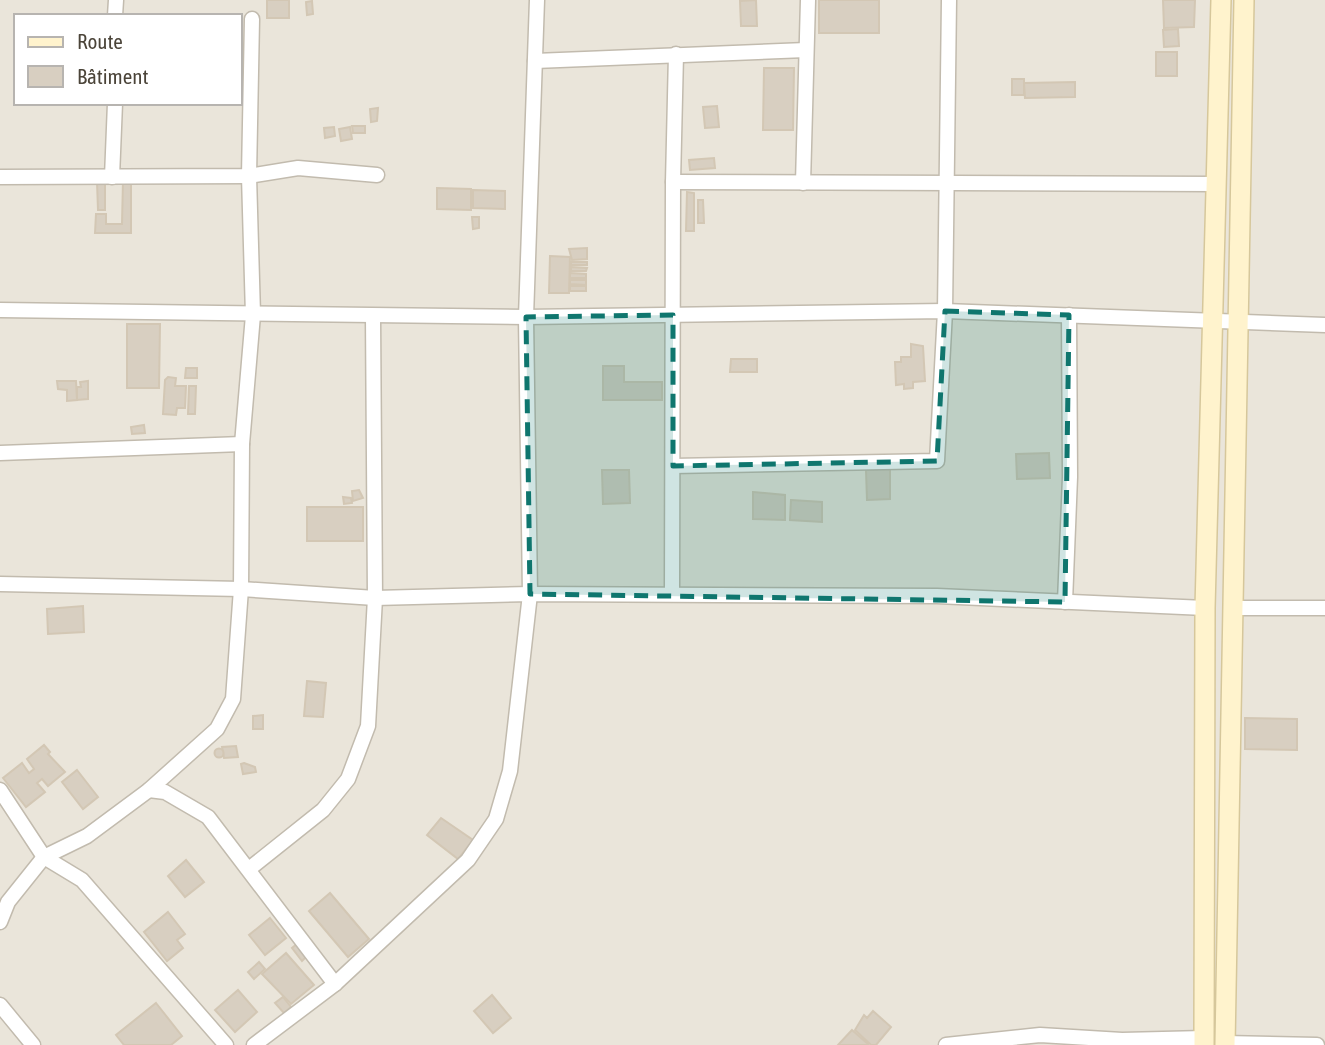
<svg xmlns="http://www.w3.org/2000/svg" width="1325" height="1045" font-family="'Asap Condensed',sans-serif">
<rect width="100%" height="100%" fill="#f6f3ec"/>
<path fill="#eae5da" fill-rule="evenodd" d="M0,0H1325V1045H0ZM16,16H240V103H16Z"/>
<g fill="#d8cfc1" stroke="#d3c7b4" stroke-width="2">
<rect x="267" y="0" width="22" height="18"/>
<polygon points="756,0 757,26 741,26 740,1"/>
<rect x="819" y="0" width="60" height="33"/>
<polygon points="1163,0 1195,0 1194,27 1164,28"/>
<polygon points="312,1 313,14 307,15 306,2"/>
<polygon points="1178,29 1179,46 1164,47 1163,30"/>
<rect x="1156" y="52" width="21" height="24"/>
<polygon points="764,68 794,68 793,130 763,130"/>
<rect x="1012" y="79" width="12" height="16"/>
<polygon points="1075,82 1075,97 1025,98 1024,83"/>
<polygon points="717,106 719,127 705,128 703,107"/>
<polygon points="378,108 377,121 371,122 370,109"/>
<polygon points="352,126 365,126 365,133 353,133"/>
<polygon points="334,127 335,136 325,138 324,128"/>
<polygon points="350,127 352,139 341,141 339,129"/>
<polygon points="714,158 715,168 690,170 689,160"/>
<polygon points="105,181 105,210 98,210 97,182"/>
<polygon points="123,181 131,181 131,233 95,233 96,214 106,214 106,224 122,224"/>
<polygon points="437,188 471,189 471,210 437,209"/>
<polygon points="473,190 505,191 505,209 473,208"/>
<polygon points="687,192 694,193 694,231 686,231"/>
<polygon points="698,200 703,200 704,223 698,223"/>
<polygon points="472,217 479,217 479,228 473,229"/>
<polygon points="587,248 587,259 572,260 569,249"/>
<polygon points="550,256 570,257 569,293 549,293"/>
<rect x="571" y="262" width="16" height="3"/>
<polygon points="571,267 587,268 586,271 571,271"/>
<polygon points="570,273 586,274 586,278 570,278"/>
<polygon points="570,280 586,280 586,285 570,284"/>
<rect x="570" y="286" width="16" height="5"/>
<polygon points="127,324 160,324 159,388 127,388"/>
<polygon points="911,344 923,346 925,381 913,382 913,388 904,389 904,384 896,385 895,362 901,362 901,357 911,357"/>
<polygon points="731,359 757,359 757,372 730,372"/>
<polygon points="603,366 624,366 624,382 662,382 662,400 603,400"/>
<polygon points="186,368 197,368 197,378 185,378"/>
<polygon points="168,377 176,378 175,386 186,386 185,408 177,408 176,415 163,414 165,380"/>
<polygon points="57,381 76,381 77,400 67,401 67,390 58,389"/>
<polygon points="88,381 88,399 77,400 77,387 81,387 80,382"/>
<polygon points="189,386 196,386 195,414 188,414"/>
<polygon points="144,425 145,433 132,434 131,427"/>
<polygon points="1049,453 1050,478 1017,479 1016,454"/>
<polygon points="890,469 890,499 867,500 866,470"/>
<polygon points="602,470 629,470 630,503 603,504"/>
<polygon points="359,490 363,498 353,501 352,491"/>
<polygon points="753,492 785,495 785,520 753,519"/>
<polygon points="343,497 351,498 352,503 344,504"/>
<polygon points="791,500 822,502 822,522 790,520"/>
<rect x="307" y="507" width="56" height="34"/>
<polygon points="83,606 84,632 48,634 47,609"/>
<polygon points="307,681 326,683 323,717 304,716"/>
<polygon points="263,715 263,729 253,729 253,716"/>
<polygon points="1245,718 1297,719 1297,750 1245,749"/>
<polygon points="44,745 50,752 48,754 65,772 48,786 42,779 37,783 45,792 26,807 3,778 22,763 29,773 34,769 27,759"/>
<polygon points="236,746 238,757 224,758 222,747"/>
<circle cx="219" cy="753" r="4.5"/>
<polygon points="244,763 255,767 256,772 243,774 241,764"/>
<polygon points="77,770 98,797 83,809 62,782"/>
<polygon points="441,818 473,840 458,859 427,835"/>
<polygon points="186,860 204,882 185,897 168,876"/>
<polygon points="330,893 369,939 348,957 309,911"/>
<polygon points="168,912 185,934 177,940 183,948 167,961 144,932"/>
<polygon points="270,918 286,938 265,955 249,935"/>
<polygon points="297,944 307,956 302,961 292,948"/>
<polygon points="286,953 314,985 291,1004 262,974"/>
<polygon points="259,962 265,969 254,979 248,972"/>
<polygon points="238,990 257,1012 235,1032 215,1010"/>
<polygon points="492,995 511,1018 493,1033 474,1011"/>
<polygon points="283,997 291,1007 284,1013 275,1003"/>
<polygon points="156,1003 182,1036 171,1045 124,1045 116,1035"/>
<polygon points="873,1011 891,1027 876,1045 871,1045 855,1030 864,1015 867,1018"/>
<polygon points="852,1030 868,1044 868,1045 838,1045"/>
</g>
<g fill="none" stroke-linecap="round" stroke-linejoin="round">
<defs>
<g id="minor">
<polyline points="115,16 116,0"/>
<polyline points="535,61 806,50"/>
<polyline points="0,177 249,176 298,168 377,175"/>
<polyline points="112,177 115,103"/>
<polyline points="673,182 1216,184"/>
<polyline points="803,183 808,0"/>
<polyline points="0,310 526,317 945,311 1325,325"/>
<polyline points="0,453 242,444"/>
<polyline points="673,466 937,461 945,311 949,0"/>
<polyline points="0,584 241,589 375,598 530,594 937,596 1205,608"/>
<polyline points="672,594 673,182 676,54"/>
<polyline points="1065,602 1070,477 1069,315"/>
<polyline points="1233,608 1325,608"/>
<polyline points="0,790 44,857 82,880 226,1045"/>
<polyline points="149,790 165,792 208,817 335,984"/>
<polyline points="249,869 323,810 348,779 368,726 375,598 373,317"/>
<polyline points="0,922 8,902 44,857 87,836 149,790 217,729 233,699 241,589 242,444 253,315 249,176 252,19"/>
<polyline points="0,1005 33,1045"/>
<polyline points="1225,1043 1317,1045"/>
<polyline points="254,1045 335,984 468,860 496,819 510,771 530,594 526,317 537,0"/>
<polyline points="946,1045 1040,1035 1122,1040 1204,1038"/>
</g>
<g id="secondary">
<polyline points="1204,1045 1205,608 1221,0"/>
<polyline points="1225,1045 1244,0"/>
</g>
</defs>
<use href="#minor" stroke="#c2bbae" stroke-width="17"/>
<use href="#secondary" stroke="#d6c79b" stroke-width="22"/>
<use href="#minor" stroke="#fff" stroke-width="14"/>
<use href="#secondary" stroke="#fff3cd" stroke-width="19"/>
</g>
<path fill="#0f766e" fill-opacity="0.2" stroke="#0f766e" stroke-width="5" stroke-dasharray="14 9" stroke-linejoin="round" d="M945,311L1069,315L1065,602L530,594L526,317L673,315V466L937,461Z"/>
<rect x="14" y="14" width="228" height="91" fill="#ffffff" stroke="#b7b4b0" stroke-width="2"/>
<rect x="28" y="37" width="35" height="10" fill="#fff3cd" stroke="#b7b4b0" stroke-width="2"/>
<text x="77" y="49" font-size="21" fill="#4b4439">Route</text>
<rect x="28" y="66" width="35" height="21" fill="#d8cfc1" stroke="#b7b4b0" stroke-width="2"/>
<text x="77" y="84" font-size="21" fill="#4b4439">Bâtiment</text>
</svg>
